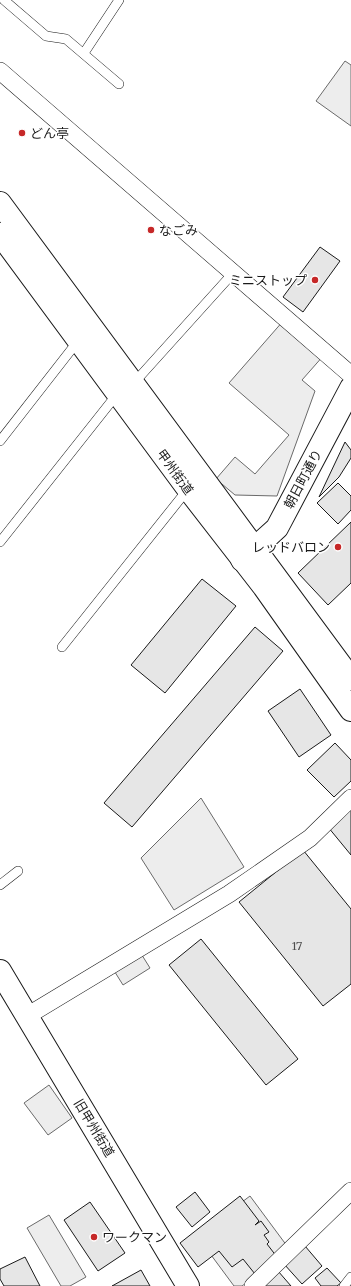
<svg xmlns="http://www.w3.org/2000/svg" width="351" height="1286" font-family="Merriweather,'Noto Sans JP',serif">
<rect width="100%" height="100%" fill="#fff"/>
<g fill="#ededed" stroke="#6a6a6a">
<polygon points="345,61 351,65 351,126 316,101"/>
<polygon points="284,320 324,355 302,380 315,391 277,496 235,495 216,479 235,457 255,474 289,435 229,383"/>
<polygon points="201,798 244,867 174,910 141,858"/>
<polygon points="140,952 150,968 123,985 113,969"/>
<polygon points="49,1085 72,1118 48,1135 24,1103"/>
<polygon points="250,1196 290,1250 242,1286 234,1286 197,1236"/>
<polygon points="49,1215 86,1277 70,1286 61,1286 27,1228"/>
</g>
<g fill="#e6e6e6" stroke="#1a1a1a">
<polygon points="320,247 340,261 303,312 283,297"/>
<polygon points="345,442 351,450 351,458 339,477 319,497"/>
<polygon points="338,483 351,496 351,510 338,524 317,503"/>
<polygon points="351,522 351,583 328,605 298,573"/>
<polygon points="202,579 236,606 165,693 131,665"/>
<polygon points="255,627 283,651 132,827 104,803"/>
<polygon points="300,689 331,735 299,757 268,711"/>
<polygon points="335,743 351,760 351,781 334,797 307,770"/>
<polygon points="351,808 351,855 328,827"/>
<polygon points="303,850 351,909 351,984 323,1006 239,902"/>
<polygon points="201,939 298,1059 266,1085 169,965"/>
<polygon points="195,1192 210,1212 192,1227 176,1207"/>
<polygon points="240,1196 259,1221 255,1225 261,1221 269,1232 264,1235 269,1242 267,1244 277,1257 255,1274 243,1259 232,1267 219,1251 198,1267 180,1243"/>
<polygon points="90,1202 125,1253 98,1271 64,1220"/>
<polygon points="305,1246 322,1266 302,1284 284,1264"/>
<polygon points="25,1257 40,1286 4,1286 0,1279 0,1269"/>
<polygon points="327,1268 341,1283 337,1286 321,1286 315,1278"/>
<polygon points="141,1270 150,1286 112,1286"/>
<polygon points="278,1271 291,1286 260,1286"/>
</g>
<g fill="none" stroke-linecap="round" stroke-linejoin="round">
<defs>
<g id="lane">
<polyline points="4,0 46,36 66,39 119,84"/>
<polyline points="84,53 119,0"/>
<polyline points="133,384 234,272"/>
<polyline points="0,441 78,341"/>
<polyline points="0,542 118,393"/>
<polyline points="62,647 188,489"/>
<polyline points="0,885 18,871"/>
<polyline points="344,1286 351,1277"/>
</g>
<g id="street">
<polyline points="0,71 351,375"/>
<polyline points="27,1016 229,894 310,838 351,798"/>
<polyline points="253,1286 351,1191"/>
</g>
<g id="secondary">
<polyline points="242,560 277,528 351,388"/>
<polyline points="0,971 188,1286"/>
</g>
<g id="highway">
<polyline points="0,203 351,679"/>
<polyline points="0,234 188,489 264,587 351,710"/>
</g>
</defs>
<use href="#lane" stroke="#1a1a1a" stroke-width="10"/>
<use href="#street" stroke="#1a1a1a" stroke-width="18"/>
<use href="#secondary" stroke="#1a1a1a" stroke-width="24"/>
<use href="#highway" stroke="#1a1a1a" stroke-width="24"/>
<use href="#lane" stroke="#fff" stroke-width="9"/>
<use href="#street" stroke="#fff" stroke-width="17"/>
<use href="#secondary" stroke="#fff" stroke-width="22"/>
<use href="#highway" stroke="#fff" stroke-width="22"/>
</g>
<g fill="#c62828" stroke="#fff" stroke-width="1.5">
<circle cx="22" cy="133" r="4"/>
<circle cx="151" cy="230" r="4"/>
<circle cx="315" cy="280" r="4"/>
<circle cx="338" cy="547" r="4"/>
<circle cx="94" cy="1237" r="4"/>
</g>
<g text-anchor="middle" dominant-baseline="central" stroke-width="3" stroke-linejoin="round" paint-order="stroke">
<g font-size="11" fill="#4d4d4d">
<text x="297" y="946">17</text>
</g>
<g font-size="13" fill="#1a1a1a" stroke="#fff" text-anchor="start">
<text x="30" y="133">どん亭</text>
<text x="159" y="230">なごみ</text>
<text x="307" y="280" text-anchor="end">ミニストップ</text>
<text x="330" y="547" text-anchor="end">レッドバロン</text>
<text x="102" y="1237">ワークマン</text>
</g>
<g font-size="13" fill="#1a1a1a" stroke="#fff">
<text transform="translate(175 472) rotate(54)">甲州街道</text>
<text transform="translate(303 479) rotate(-62)">朝日町通り</text>
<text transform="translate(94 1128) rotate(59)">旧甲州街道</text>
</g>
</g>
</svg>
